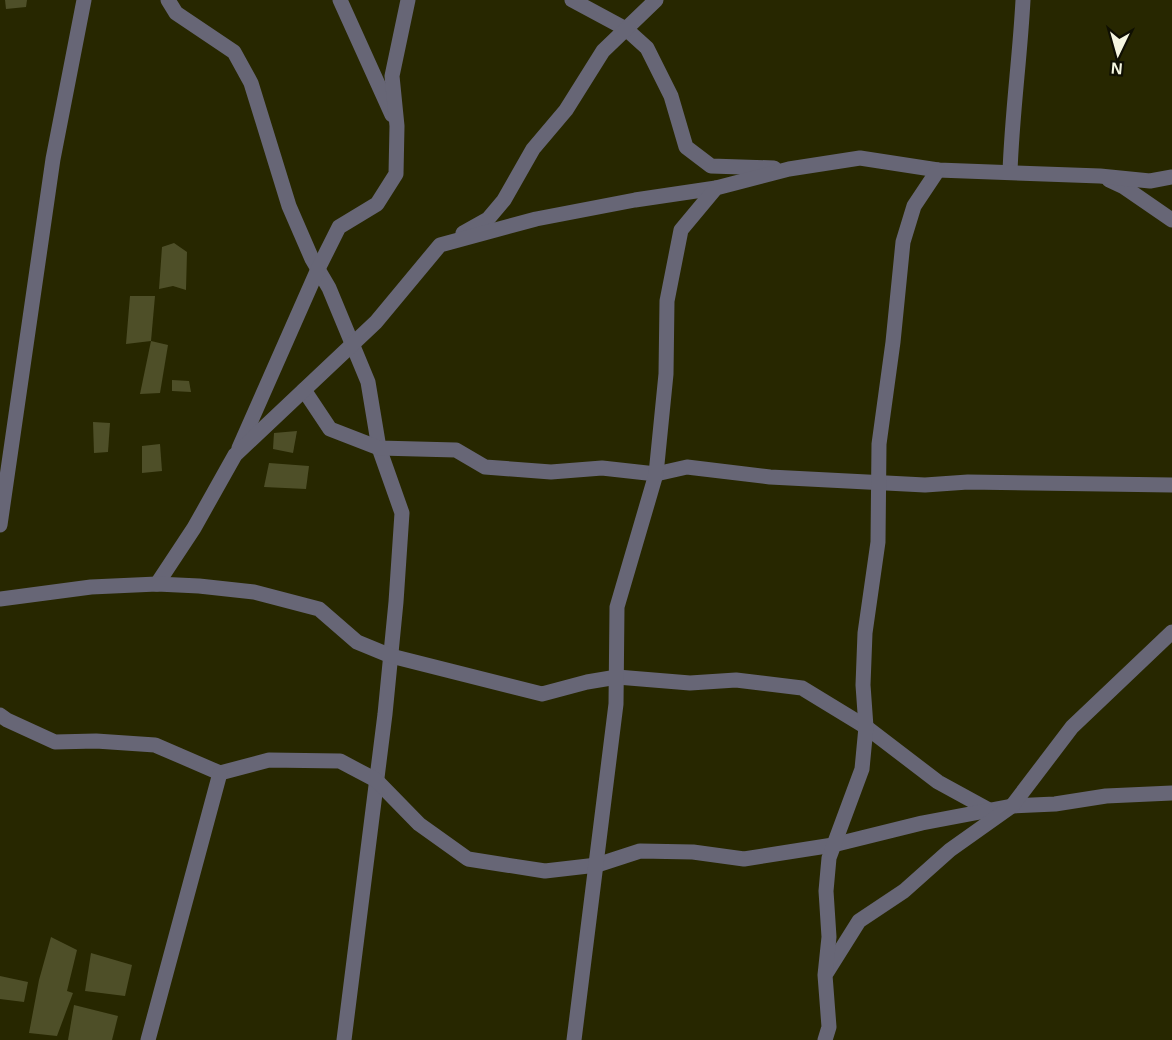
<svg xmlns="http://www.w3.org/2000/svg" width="1172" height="1040" font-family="Helvetica,sans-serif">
<rect width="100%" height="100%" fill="#272700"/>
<g fill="#4e4f28">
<polygon points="5,0 27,0 26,7 6,9"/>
<polygon points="174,243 187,252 186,290 173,286 159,289 162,247"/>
<polygon points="130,296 155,296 151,341 126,344"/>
<polygon points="151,341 168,345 160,393 140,394"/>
<polygon points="172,380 189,381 191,392 172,391"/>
<polygon points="93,422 110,423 108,452 94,453"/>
<polygon points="297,431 293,453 273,449 274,433"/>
<polygon points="160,444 162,471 142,473 142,446"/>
<polygon points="269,463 309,466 306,489 264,487"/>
<polygon points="51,937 77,950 67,991 73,993 57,1036 29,1033 39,980"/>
<polygon points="91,953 132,965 125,996 85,991"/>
<polygon points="0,976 28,982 24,1002 0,999"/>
<polygon points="74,1005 118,1016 112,1040 68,1040"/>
</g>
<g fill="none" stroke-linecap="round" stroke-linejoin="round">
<g stroke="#676676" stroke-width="15">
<polyline points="168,0 176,13 234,52 251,83 289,206 312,259 329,288 368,382 379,448 402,513 396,602 385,714 344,1040"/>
<polyline points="340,0 392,115"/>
<polyline points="572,0 626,29 647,48 671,96 686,147 711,166 774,168"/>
<path d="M1010,172C1012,114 1020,57 1023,0"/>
<polyline points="1109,180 1124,187 1172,220"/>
<polyline points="463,233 488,219 504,200 533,149 566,110 603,51 656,0"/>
<polyline points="304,390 330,429 379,448 456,450 485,467 551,472 602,468 656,474 687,467 770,477 925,485 968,482 1172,485"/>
<polyline points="239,448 318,269 339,227 377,204 396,174 397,126 392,76 408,0"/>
<polyline points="0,525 53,159 84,0"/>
<polyline points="157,584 194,528 235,455 376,322 440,245 536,219 635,200 716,188"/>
<polyline points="0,599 91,587 157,584 199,586 254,592 319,609 357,642 391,656 542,694 587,682 617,677 690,683 736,680 802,688 866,727 938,782 991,811"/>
<polyline points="0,715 7,720 55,742 96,741 155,745 220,773 269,760 340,761 376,780 419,824 468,859 545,871 597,865 640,851 693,852 744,859 833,845 922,823 1012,806 1055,804 1106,796 1172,793"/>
<polyline points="827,972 859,921 904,891 950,850 1012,806 1072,727 1172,632"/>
<polyline points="148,1040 220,773"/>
<polyline points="574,1040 616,704 617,607 656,474 666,374 667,301 681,230 716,188 789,169 860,158 938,170 1100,176 1150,181 1172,177"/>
<polyline points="825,1040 829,1027 825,975 829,937 826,891 829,858 862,769 866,727 863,685 865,633 878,542 879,444 893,342 903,242 914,206 938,170"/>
</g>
</g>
<g transform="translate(1118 54) rotate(185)" stroke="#0f0f02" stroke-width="4.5" paint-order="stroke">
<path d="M0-4.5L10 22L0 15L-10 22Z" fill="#f5f6e0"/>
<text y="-9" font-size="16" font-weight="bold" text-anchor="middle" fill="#f5f6e0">N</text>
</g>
</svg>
